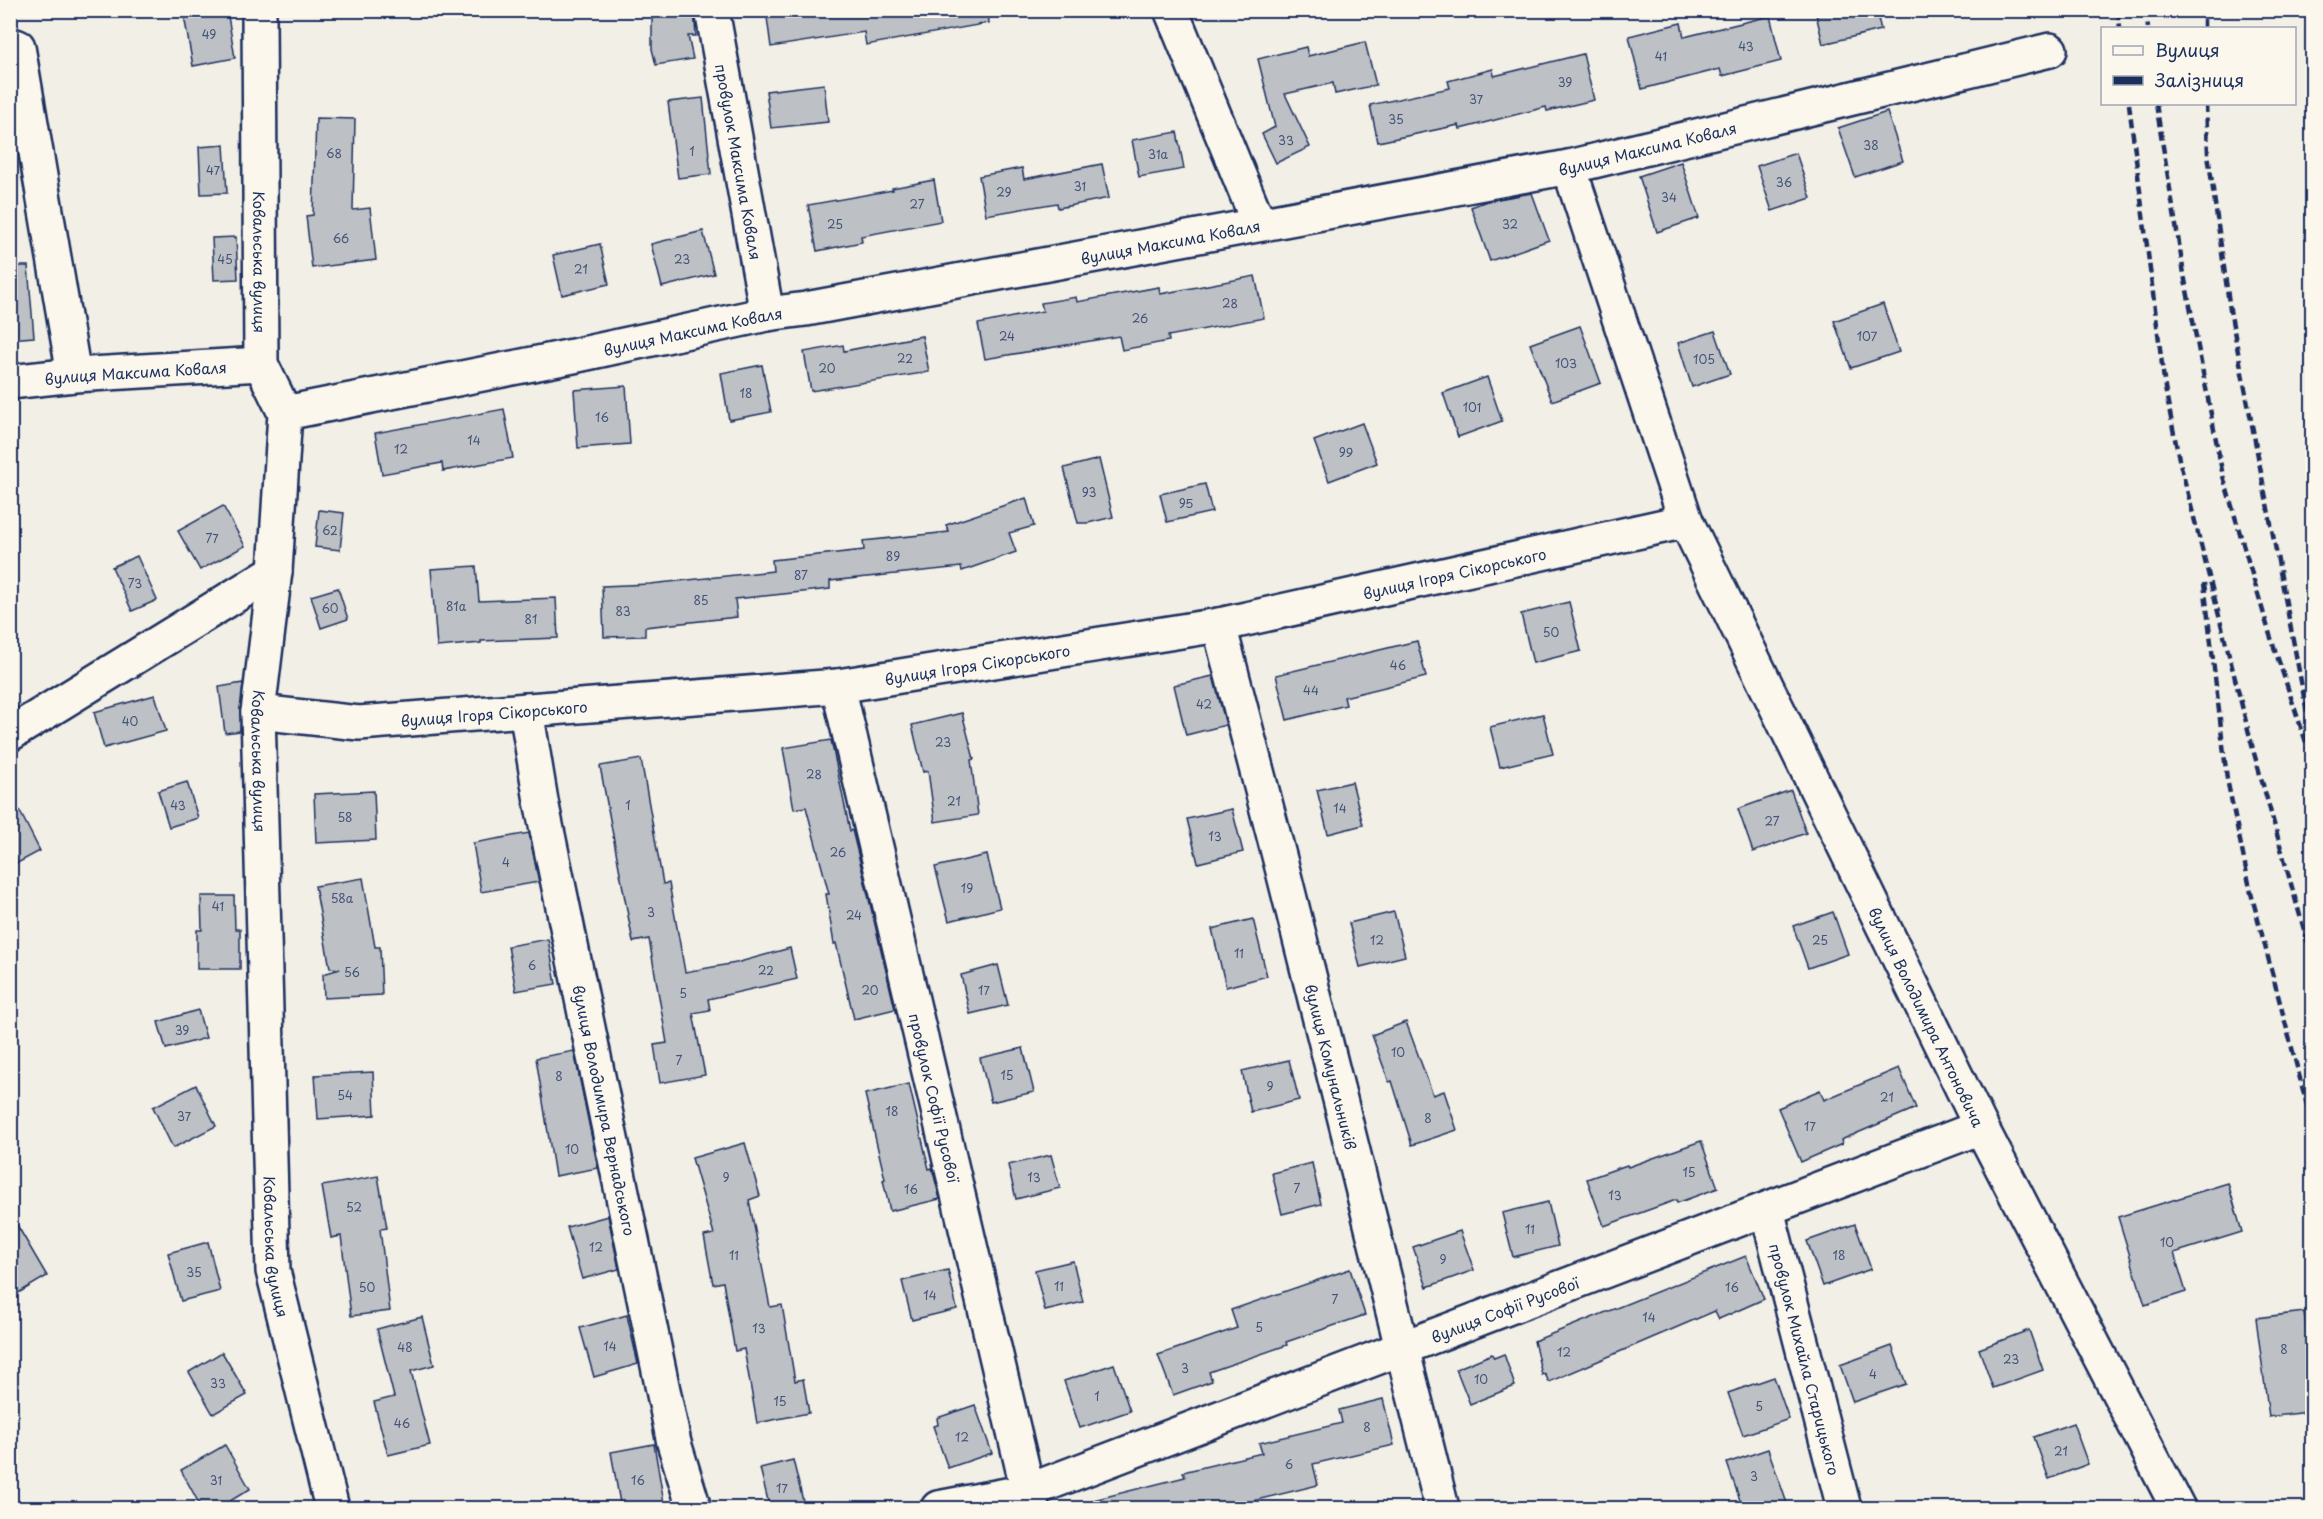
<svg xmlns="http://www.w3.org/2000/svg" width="2323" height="1519" font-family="'Playpen Sans',sans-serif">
<rect width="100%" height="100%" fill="#f2efe6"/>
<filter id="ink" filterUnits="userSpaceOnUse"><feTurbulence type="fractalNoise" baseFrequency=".0167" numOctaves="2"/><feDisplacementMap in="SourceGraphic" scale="12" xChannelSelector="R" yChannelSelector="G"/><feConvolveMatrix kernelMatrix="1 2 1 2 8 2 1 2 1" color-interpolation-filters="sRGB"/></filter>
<g filter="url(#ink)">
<g fill="#bdc0c4" stroke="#1b2f5e" stroke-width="1.5">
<polygon points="183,10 227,10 235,58 193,66"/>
<polygon points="652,10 694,10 696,36 688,36 693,59 656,65 652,49"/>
<polygon points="766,10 988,10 989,23 866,45 864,32 771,47"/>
<polygon points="1815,10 1876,10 1881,30 1823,44"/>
<polygon points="1770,16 1781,61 1722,76 1720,69 1642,89 1629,36 1681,23 1684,37"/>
<polygon points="1365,42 1376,85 1335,94 1333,83 1285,94 1310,147 1276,163 1262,134 1275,127 1258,59 1306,47 1308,56"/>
<polygon points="1583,54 1594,100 1547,111 1546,107 1460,129 1459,125 1378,142 1370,105 1450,88 1448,81 1493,69 1494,76"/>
<polygon points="824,84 828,122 771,128 766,91"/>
<polygon points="703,98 711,174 678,178 668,102"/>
<polygon points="1887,112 1903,161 1855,177 1838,128"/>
<polygon points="316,118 355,119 353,210 370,208 376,260 312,268 306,216 313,215"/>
<polygon points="1177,132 1184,169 1139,177 1132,140"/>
<polygon points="224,145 227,193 201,194 199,147"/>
<polygon points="1796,153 1811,198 1772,211 1757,166"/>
<polygon points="1681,162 1699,218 1657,232 1639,176"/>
<polygon points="1102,164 1109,198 1058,208 1057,203 986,215 979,176 1022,168 1024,179"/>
<polygon points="934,180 941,221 861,236 862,242 817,251 808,205 893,190 892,188"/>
<polygon points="1532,193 1549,240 1490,261 1471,207 1487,201"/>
<polygon points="703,231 714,274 662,287 651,244"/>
<polygon points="236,237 238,279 214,280 212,238"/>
<polygon points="600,244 609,284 562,295 553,255"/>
<polygon points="10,266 28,266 34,337 10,339"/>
<polygon points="1255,276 1264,318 1168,336 1169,341 1122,350 1119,336 985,359 978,324 1043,311 1041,303 1076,297 1077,302 1159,287 1160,294"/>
<polygon points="1883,304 1899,352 1851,368 1834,321"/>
<polygon points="1580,326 1601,383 1552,401 1530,344"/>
<polygon points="1715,331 1730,374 1692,387 1678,343"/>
<polygon points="922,336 929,372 811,391 804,352 843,345 844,351"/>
<polygon points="762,365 771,412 729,420 721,373"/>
<polygon points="1487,377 1502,421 1458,437 1443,393"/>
<polygon points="626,386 630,444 578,448 574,390"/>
<polygon points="504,409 513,458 443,471 442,463 382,474 375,433"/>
<polygon points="1362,423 1377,463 1329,481 1314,441"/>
<polygon points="1099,459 1113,517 1088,523 1078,523 1064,468"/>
<polygon points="1205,484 1212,512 1167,522 1160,494"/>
<polygon points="1026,498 1034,526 1009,533 1016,552 962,571 961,567 830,581 830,589 735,599 737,617 645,627 645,636 604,637 602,586 650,584 773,571 772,560 864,550 863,541 949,532 946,525"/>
<polygon points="223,506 245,546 200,570 178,531"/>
<polygon points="319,510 344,513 340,550 315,547"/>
<polygon points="137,556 157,600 132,611 112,567"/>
<polygon points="476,566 479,601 556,598 558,638 481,641 481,643 437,647 431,569"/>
<polygon points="338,588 348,619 321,628 311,596"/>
<polygon points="1569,602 1581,651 1533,663 1521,614"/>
<polygon points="1417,641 1426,677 1344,697 1346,705 1287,720 1276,675"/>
<polygon points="1213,676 1226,725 1186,735 1174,685"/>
<polygon points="243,683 240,731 225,733 219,687"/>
<polygon points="155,695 166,731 104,748 94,712"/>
<polygon points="962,713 974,759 971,760 978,815 935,822 928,771 923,772 912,725"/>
<polygon points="1543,714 1553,754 1500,767 1490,727"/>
<polygon points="831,740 850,831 852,830 863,874 895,1009 854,1019 836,943 834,944 826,894 829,894 806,807 794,809 783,748"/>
<polygon points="641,759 663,884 669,883 685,972 736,963 790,948 797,979 708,999 710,1010 693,1013 705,1075 660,1083 654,1045 667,1043 649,939 633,942 600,766"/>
<polygon points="187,782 198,818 169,827 158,791"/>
<polygon points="1352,782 1363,825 1328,834 1317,790"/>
<polygon points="1791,790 1806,833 1753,852 1738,809"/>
<polygon points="374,791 376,840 316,843 314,794"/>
<polygon points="10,792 40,851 10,867"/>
<polygon points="1232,809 1243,852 1198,863 1187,819"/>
<polygon points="529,833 539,882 481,892 473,843"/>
<polygon points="987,855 1000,908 949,921 935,867"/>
<polygon points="363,878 375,947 380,947 382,995 324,998 323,974 340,969 330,968 315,886"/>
<polygon points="201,896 234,896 235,929 240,929 240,969 197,969 197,930 202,930"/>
<polygon points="1394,912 1405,956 1360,967 1349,923"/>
<polygon points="1833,912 1848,954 1808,968 1793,926"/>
<polygon points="1253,919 1267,976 1226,987 1212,929"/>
<polygon points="548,939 556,984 516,991 508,946"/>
<polygon points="998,965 1008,1005 970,1014 961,975"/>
<polygon points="198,1010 206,1038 166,1049 158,1022"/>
<polygon points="1406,1022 1433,1095 1444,1091 1457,1130 1412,1145 1392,1081 1389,1082 1372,1035"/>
<polygon points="1023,1048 1034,1092 991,1102 980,1058"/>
<polygon points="574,1051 598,1168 555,1176 536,1058"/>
<polygon points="1289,1060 1299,1100 1251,1112 1242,1071"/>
<polygon points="1899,1068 1916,1108 1841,1140 1842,1144 1801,1162 1778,1108 1820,1090 1824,1100"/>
<polygon points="373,1072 375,1115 318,1119 315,1075"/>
<polygon points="909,1084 929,1169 932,1168 940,1199 890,1211 883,1180 885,1179 865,1094"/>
<polygon points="196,1085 216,1126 173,1148 153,1107"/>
<polygon points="1701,1141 1718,1188 1677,1203 1676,1200 1604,1226 1587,1179 1627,1165 1628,1167"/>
<polygon points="745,1143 760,1196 749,1200 770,1307 782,1305 795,1381 803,1379 809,1413 757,1423 744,1349 735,1351 723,1282 713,1284 704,1236 714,1234 692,1158"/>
<polygon points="1051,1155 1060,1188 1016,1199 1008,1165"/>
<polygon points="1312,1163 1321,1204 1282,1214 1272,1173"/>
<polygon points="378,1176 387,1228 380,1229 390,1311 351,1316 341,1236 331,1238 322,1186"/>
<polygon points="2228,1183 2242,1232 2174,1253 2186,1292 2145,1305 2118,1217"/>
<polygon points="1548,1202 1558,1246 1513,1257 1502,1213"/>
<polygon points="10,1213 47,1276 10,1298"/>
<polygon points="608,1216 619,1269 582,1279 567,1227"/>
<polygon points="1855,1224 1871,1269 1823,1286 1807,1241"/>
<polygon points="1460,1231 1474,1270 1427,1287 1413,1247"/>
<polygon points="208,1242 220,1291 181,1301 168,1253"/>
<polygon points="1746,1256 1764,1299 1719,1319 1715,1311 1549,1382 1545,1374 1542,1375 1534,1341"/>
<polygon points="1073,1261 1083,1302 1045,1311 1035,1270"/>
<polygon points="1350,1269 1365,1315 1286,1342 1287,1345 1209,1372 1212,1381 1173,1395 1158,1355 1237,1328 1231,1310"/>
<polygon points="948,1270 957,1309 912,1320 902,1281"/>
<polygon points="2304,1312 2313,1380 2313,1411 2269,1417 2256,1318"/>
<polygon points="627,1315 638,1364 594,1377 580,1328"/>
<polygon points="422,1317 434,1365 411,1371 430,1445 388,1455 374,1402 394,1397 377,1329"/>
<polygon points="2029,1330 2043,1370 1993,1388 1979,1349"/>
<polygon points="1892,1346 1906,1384 1853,1402 1840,1365"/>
<polygon points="222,1352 247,1395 213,1414 189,1372"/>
<polygon points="1492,1354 1494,1358 1504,1354 1515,1386 1470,1404 1456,1369"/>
<polygon points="1114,1364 1130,1411 1080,1428 1064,1381"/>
<polygon points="1774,1377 1789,1419 1743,1435 1728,1393"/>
<polygon points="1383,1399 1394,1445 1313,1464 1318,1485 1236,1505 1237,1509 1094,1509 1093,1500 1185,1477 1183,1472 1262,1453 1259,1443 1342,1423 1339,1410"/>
<polygon points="975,1405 992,1453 948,1468 933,1426 938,1425 937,1418"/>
<polygon points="2073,1423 2088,1464 2049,1479 2034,1437"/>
<polygon points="654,1444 665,1509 621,1509 611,1452"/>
<polygon points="225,1445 250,1489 217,1509 202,1509 181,1470"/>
<polygon points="1768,1449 1789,1509 1743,1509 1727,1463"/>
<polygon points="793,1460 805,1509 770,1509 760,1468"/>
</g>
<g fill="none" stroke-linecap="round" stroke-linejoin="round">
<defs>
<g id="minor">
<path id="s1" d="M259,10L261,364L285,413L275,571L258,712L273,1271L332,1508"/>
<path id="s2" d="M712,10L767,314"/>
<polyline points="1171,10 1259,224"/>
<polyline points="10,44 18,47 74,375"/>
<path id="s3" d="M1569,167L1686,521L1981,1127L2178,1508"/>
<path id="s4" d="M10,382L74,375L261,364"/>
<path id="s5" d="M285,413L573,356L767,314L806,309L1569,167L2050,50"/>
<path id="s6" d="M1219,625L1284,875L1442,1508"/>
<path id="s7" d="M838,686L1032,1508"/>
<path id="s8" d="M526,710L541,801L674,1443L694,1508"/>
<path id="s9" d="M258,712L359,723L838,686L1219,625L1686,521"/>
<polyline points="10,734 275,571"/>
<path id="s10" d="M1767,1210L1844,1508"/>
<path id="s11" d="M938,1508L1028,1491L1981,1127"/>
</g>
</defs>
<use href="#minor" stroke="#1b2f5e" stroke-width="38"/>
<use href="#minor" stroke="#fbf7ec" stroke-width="33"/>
<g stroke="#1b2f5e" stroke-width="4.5" stroke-dasharray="9 4.5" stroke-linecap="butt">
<polyline points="2118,10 2120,28"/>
<polyline points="2146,10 2148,28"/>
<polyline points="2204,28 2204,10"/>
<polyline points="2129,104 2165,388 2179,459 2254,753 2312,958"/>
<polyline points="2156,104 2185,280 2223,476 2270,635 2312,760"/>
<polyline points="2206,104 2208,154 2230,310 2312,739"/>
<polyline points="2204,583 2227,779 2251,893 2312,1124"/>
</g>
</g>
</g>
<g text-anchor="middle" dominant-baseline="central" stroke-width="4.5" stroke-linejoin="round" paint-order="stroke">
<g font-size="12" fill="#445378">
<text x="209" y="34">49</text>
<text x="1746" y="46">43</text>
<text x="1661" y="56">41</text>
<text x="1565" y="82">39</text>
<text x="1476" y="99">37</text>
<text x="1396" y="119">35</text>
<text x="1286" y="140">33</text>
<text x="1871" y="145">38</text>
<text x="692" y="151">1</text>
<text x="334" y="153">68</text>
<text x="1158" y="154">31а</text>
<text x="213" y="170">47</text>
<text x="1784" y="182">36</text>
<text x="1080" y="186">31</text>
<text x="1004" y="192">29</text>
<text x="1669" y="197">34</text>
<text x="917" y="204">27</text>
<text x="835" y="224">25</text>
<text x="1510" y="224">32</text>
<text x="341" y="238">66</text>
<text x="225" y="259">45</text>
<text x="682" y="259">23</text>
<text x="581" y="269">21</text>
<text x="1230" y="303">28</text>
<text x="1140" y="318">26</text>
<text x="1007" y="336">24</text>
<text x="1867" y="336">107</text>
<text x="905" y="358">22</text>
<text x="1704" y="359">105</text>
<text x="1566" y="363">103</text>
<text x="827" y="368">20</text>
<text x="746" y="393">18</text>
<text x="1472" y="407">101</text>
<text x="602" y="417">16</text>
<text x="474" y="440">14</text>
<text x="401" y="449">12</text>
<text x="1346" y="452">99</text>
<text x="1089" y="492">93</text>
<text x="1186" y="503">95</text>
<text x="330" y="530">62</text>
<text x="212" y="538">77</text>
<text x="893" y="556">89</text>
<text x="801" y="575">87</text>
<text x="135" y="583">73</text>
<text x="701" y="600">85</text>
<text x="456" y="606">81а</text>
<text x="330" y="608">60</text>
<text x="623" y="611">83</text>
<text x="531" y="619">81</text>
<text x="1551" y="632">50</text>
<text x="1398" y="665">46</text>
<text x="1311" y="690">44</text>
<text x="1204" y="704">42</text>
<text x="130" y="721">40</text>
<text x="943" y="742">23</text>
<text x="814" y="774">28</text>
<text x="954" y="801">21</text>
<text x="178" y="805">43</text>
<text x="628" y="805">1</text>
<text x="1340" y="808">14</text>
<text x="345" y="817">58</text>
<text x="1772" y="821">27</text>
<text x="1215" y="836">13</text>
<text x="838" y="852">26</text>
<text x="506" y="862">4</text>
<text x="967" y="888">19</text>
<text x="342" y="898">58а</text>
<text x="218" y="906">41</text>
<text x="651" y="912">3</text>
<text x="854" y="915">24</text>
<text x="1377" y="940">12</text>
<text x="1820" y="940">25</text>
<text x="1239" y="953">11</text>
<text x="532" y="965">6</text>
<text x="766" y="970">22</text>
<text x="352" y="972">56</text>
<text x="870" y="990">20</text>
<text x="984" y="990">17</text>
<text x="683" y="993">5</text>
<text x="182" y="1030">39</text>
<text x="1398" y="1052">10</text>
<text x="679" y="1060">7</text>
<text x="1007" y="1075">15</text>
<text x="559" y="1076">8</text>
<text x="1270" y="1086">9</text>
<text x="345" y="1095">54</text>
<text x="1887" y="1097">21</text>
<text x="892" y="1111">18</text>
<text x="184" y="1116">37</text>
<text x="1428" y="1118">8</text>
<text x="1810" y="1126">17</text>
<text x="572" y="1149">10</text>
<text x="1689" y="1172">15</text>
<text x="726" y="1177">9</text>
<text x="1034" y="1177">13</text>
<text x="1297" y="1188">7</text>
<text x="911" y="1189">16</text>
<text x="1615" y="1195">13</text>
<text x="354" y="1207">52</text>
<text x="1530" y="1229">11</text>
<text x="2167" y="1242">10</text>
<text x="596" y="1247">12</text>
<text x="734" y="1255">11</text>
<text x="1839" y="1255">18</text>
<text x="1443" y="1259">9</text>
<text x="194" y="1272">35</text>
<text x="1059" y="1286">11</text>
<text x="367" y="1287">50</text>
<text x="1732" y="1287">16</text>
<text x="930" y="1295">14</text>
<text x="1335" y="1299">7</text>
<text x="1649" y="1317">14</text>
<text x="1259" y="1327">5</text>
<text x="759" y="1328">13</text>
<text x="610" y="1346">14</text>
<text x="405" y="1347">48</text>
<text x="2284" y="1349">8</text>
<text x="1564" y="1352">12</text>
<text x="2011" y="1359">23</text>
<text x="1185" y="1368">3</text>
<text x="1873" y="1374">4</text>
<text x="1481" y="1379">10</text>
<text x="218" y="1383">33</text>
<text x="1097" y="1396">1</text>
<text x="780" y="1401">15</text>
<text x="1759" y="1406">5</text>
<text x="402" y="1423">46</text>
<text x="1367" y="1427">8</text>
<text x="962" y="1437">12</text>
<text x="2061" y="1451">21</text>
<text x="1289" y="1464">6</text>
<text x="1754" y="1476">3</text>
<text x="216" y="1480">31</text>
<text x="638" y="1480">16</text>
<text x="782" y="1488">17</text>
</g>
<g font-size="15" fill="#1b2f5e" stroke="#fbf7ec">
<text stroke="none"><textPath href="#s5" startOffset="1388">вулиця Максима Коваля</textPath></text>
<text stroke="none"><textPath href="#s2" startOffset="154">провулок Максима Коваля</textPath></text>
<text stroke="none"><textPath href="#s5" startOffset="902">вулиця Максима Коваля</textPath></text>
<text stroke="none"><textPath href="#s1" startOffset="252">Ковальська вулиця</textPath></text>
<text stroke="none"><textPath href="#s5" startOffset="416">вулиця Максима Коваля</textPath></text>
<text stroke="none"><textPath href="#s4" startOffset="126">вулиця Максима Коваля</textPath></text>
<text stroke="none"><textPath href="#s9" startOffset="1209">вулиця Ігоря Сікорського</textPath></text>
<text stroke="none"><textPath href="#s9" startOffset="723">вулиця Ігоря Сікорського</textPath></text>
<text stroke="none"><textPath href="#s9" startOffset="237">вулиця Ігоря Сікорського</textPath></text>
<text stroke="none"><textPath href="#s1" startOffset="758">Ковальська вулиця</textPath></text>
<text stroke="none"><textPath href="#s3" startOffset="924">вулиця Володимира Антоновича</textPath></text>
<text stroke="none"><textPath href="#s6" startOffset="456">вулиця Комунальників</textPath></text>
<text stroke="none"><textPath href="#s7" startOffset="423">провулок Софії Русової</textPath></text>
<text stroke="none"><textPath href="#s8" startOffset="408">вулиця Володимира Вернадського</textPath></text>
<text stroke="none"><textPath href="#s1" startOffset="1244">Ковальська вулиця</textPath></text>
<text stroke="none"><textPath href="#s11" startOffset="602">вулиця Софії Русової</textPath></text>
<text stroke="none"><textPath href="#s10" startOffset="154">провулок Михайла Старицького</textPath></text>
</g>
</g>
<rect width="2323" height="1519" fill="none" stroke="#fbf7ec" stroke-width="36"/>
<rect x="18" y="18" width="2287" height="1483" fill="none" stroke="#1b2f5e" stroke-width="2" filter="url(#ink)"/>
<rect x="2101" y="27" width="195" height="78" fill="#fbf7ec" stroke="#a1a7b3" stroke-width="1.5"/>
<rect x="2113" y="46" width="30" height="9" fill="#fbf7ec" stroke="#a1a7b3" stroke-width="1.5"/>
<text x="2155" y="57" font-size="18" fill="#1b2f5e">Вулиця</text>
<rect x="2113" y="76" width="30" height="9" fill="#1b2f5e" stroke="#a1a7b3" stroke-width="1.5"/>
<text x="2155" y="87" font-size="18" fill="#1b2f5e">Залізниця</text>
</svg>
